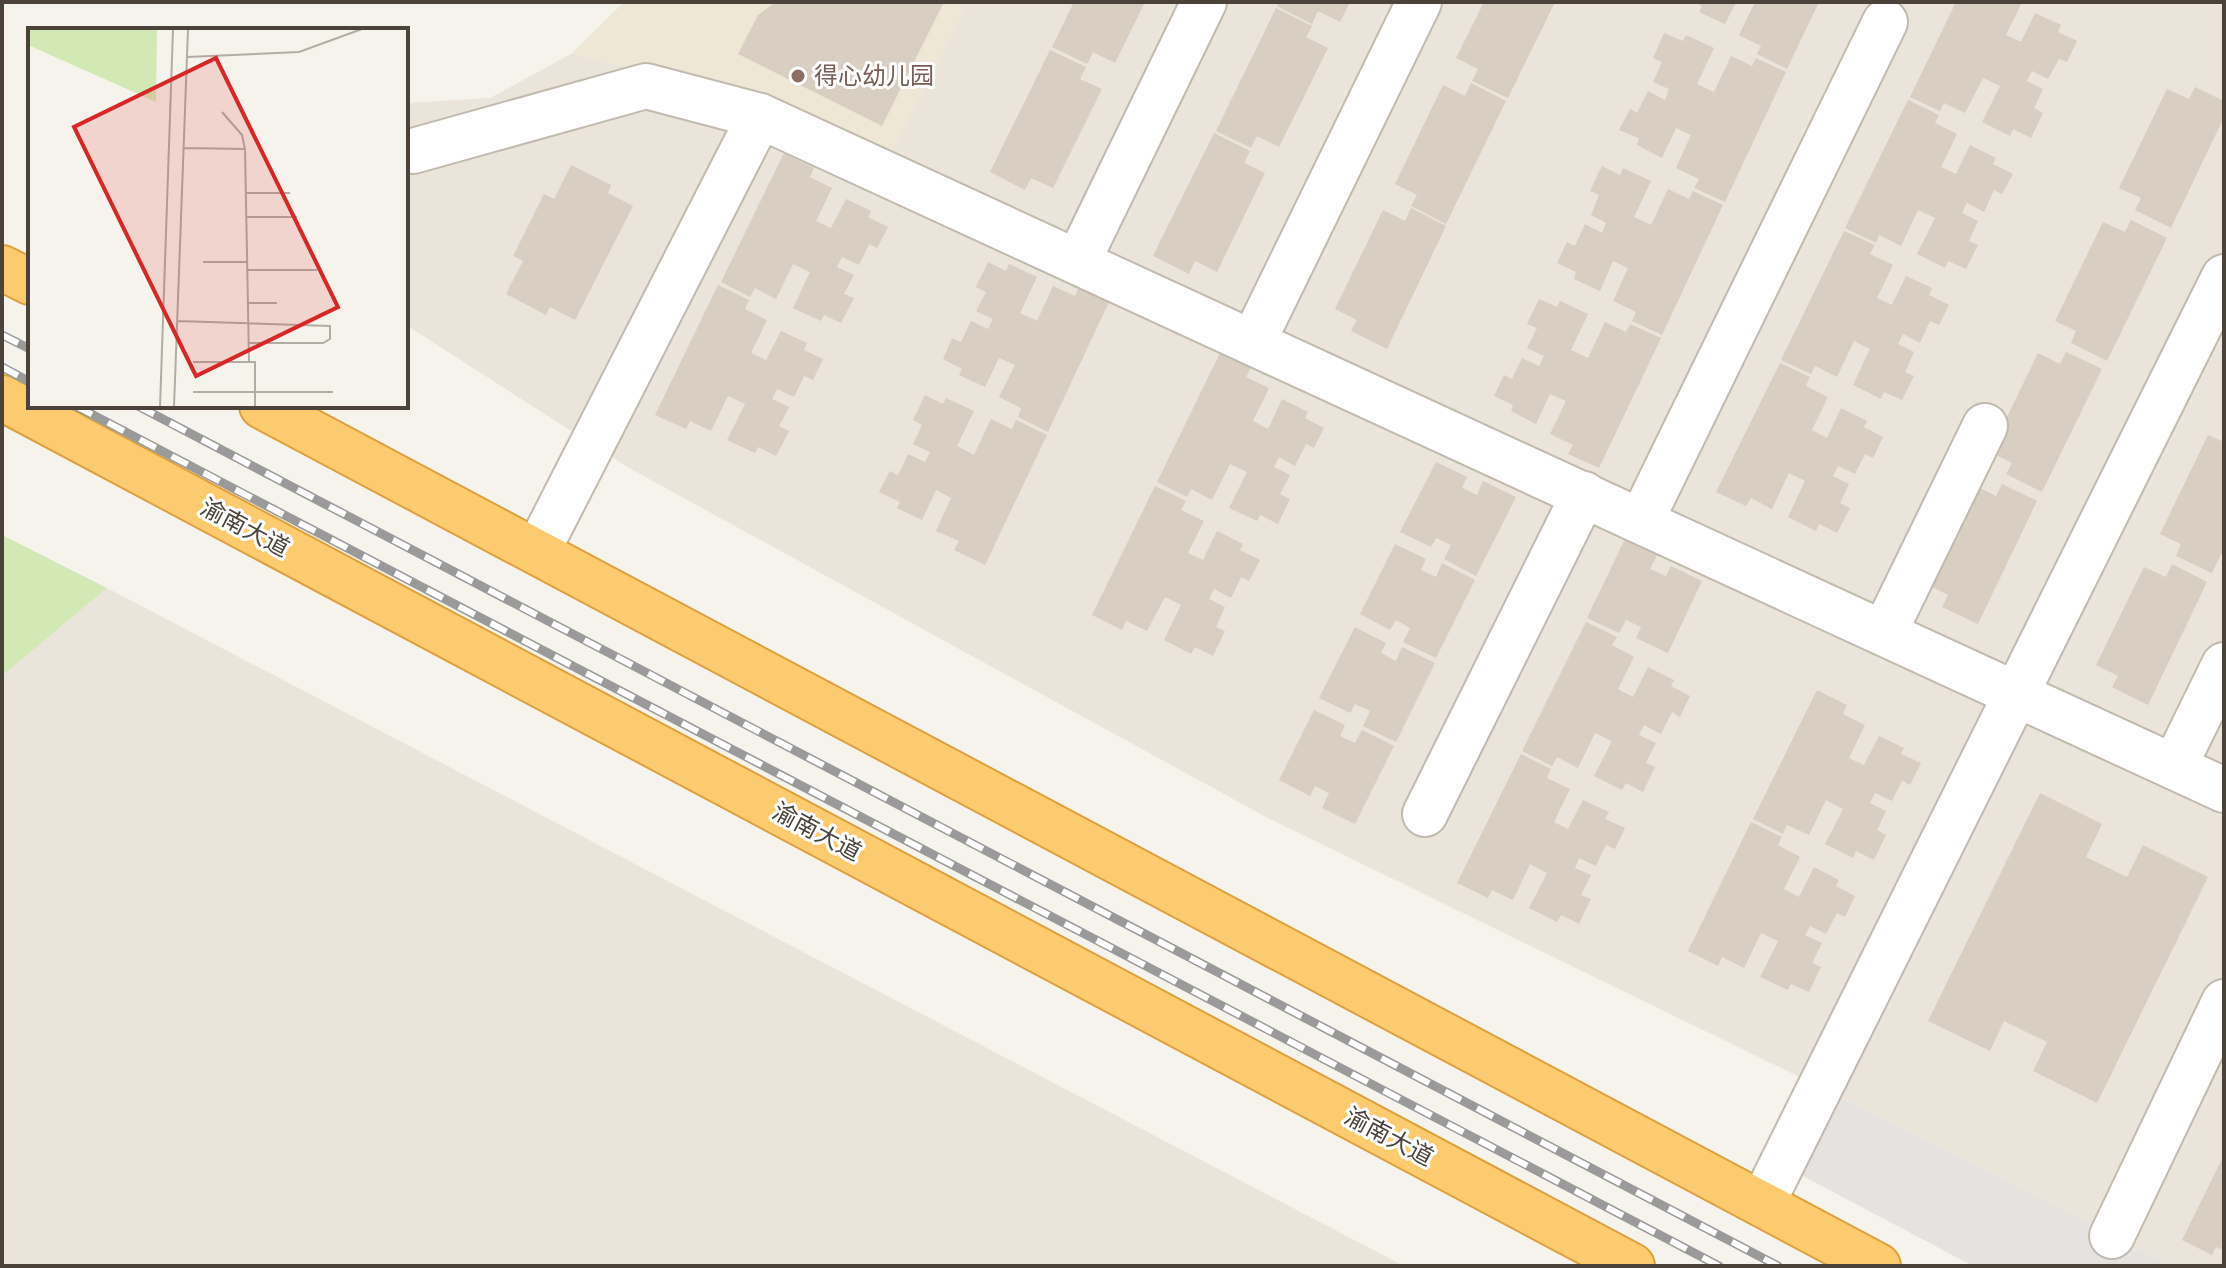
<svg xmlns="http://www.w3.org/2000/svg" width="2226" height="1268" font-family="'DejaVu Sans','Noto Sans SC',sans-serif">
<rect width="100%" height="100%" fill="#f6f3ec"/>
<g fill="#eae4da">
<polygon points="967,2 2224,2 2224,1266 2170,1266 1820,1087 1266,817 629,468 406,325 406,103 490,98 571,54 762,98 890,154"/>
<polygon points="107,588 1404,1266 2,1266 2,676"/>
</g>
<polygon fill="#efe7d6" points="624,2 967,2 890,155 762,98 571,54"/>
<polygon fill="#d3e9b5" points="2,535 107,588 2,676"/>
<polygon fill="#e5e3e0" points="1820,1087 2171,1266 1973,1266 1782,1165"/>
<g fill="#d8cec1">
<polygon points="776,2 944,2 882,126 738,54 758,15"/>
<polygon points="1074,2 1145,2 1115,63 1093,52 1087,64 1052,47"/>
<polygon points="1279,2 1350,2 1340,22 1318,11 1312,24 1277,6"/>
<polygon points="1484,2 1555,2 1508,98 1472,81 1478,69 1456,58"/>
<polygon points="1694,2 1736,2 1725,24 1699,12 1702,6"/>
<polygon points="1755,2 1819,2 1787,69 1757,54 1761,46 1739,35"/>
<polygon points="1956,2 2022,2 2006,35 2021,42 2035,13 2061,25 2058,32 2077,41 2067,62 2059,59 2048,79 2032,71 2027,81 2043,89 2034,108 2043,113 2031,138 2013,129 2010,136 1982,122 2000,86 1983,78 1965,113 1944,103 1940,111 1910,97"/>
<polygon points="1276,8 1312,26 1306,37 1328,48 1279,147 1257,136 1251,148 1216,131"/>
<polygon points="1664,33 1683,41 1686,35 1714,48 1697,84 1714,92 1731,56 1752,66 1756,58 1786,72 1725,202 1694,188 1699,179 1676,168 1691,135 1676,128 1662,158 1637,145 1639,138 1619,130 1630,109 1637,113 1648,91 1665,100 1669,89 1653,82 1662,62 1653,58"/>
<polygon points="1050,50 1086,67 1080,79 1102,89 1053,188 1031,178 1025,190 990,172"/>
<polygon points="1471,83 1506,101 1446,224 1411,206 1417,195 1395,184 1443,85 1465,96"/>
<polygon points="2195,87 2224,101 2224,117 2171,228 2135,210 2141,198 2119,188 2167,89 2189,99"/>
<polygon points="1908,100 1939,115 1935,123 1957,134 1941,167 1956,174 1970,145 1996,158 1993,164 2013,174 2002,194 1994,190 1984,212 1967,203 1962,213 1978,221 1969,241 1978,245 1966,269 1948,261 1945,268 1917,254 1935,218 1918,210 1901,246 1879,235 1876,243 1845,228"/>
<polygon points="1214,133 1250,151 1244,163 1265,173 1217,272 1195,261 1189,274 1153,256"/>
<polygon points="784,153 814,168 810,177 832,188 816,221 831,228 846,199 871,211 868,217 888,227 877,248 869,244 859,265 842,257 837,267 854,275 844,294 854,298 841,323 824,315 821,321 793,308 810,272 793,264 776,299 755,288 750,297 721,282"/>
<polygon points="571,165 611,185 608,193 633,206 575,320 550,307 546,315 506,294 523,261 513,256 544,194 554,199"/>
<polygon points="1602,166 1620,175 1623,168 1651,181 1634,217 1651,225 1668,189 1689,199 1693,191 1723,205 1662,335 1632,321 1636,312 1613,301 1628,268 1613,261 1600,291 1574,279 1576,272 1557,263 1567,242 1575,246 1585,224 1602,233 1606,223 1591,215 1599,195 1590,191"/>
<polygon points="1411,208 1446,226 1387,349 1351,331 1357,320 1335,309 1383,210 1405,221"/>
<polygon points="2131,220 2167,238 2107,361 2071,343 2076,331 2055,321 2103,222 2125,232"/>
<polygon points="1844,231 1875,245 1870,254 1893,265 1877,298 1892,305 1906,276 1932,288 1929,295 1949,305 1939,325 1930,321 1920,343 1903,334 1898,344 1914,352 1905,372 1914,376 1902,400 1884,392 1881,399 1853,385 1870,349 1854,341 1837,377 1815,366 1811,374 1781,360"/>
<polygon points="988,262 1006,271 1009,264 1037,277 1020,313 1037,321 1053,286 1075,296 1079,287 1109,302 1048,432 1018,417 1021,408 999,397 1015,365 999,358 985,387 959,375 962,369 943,359 952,338 961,342 971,321 988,329 993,319 976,311 986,292 976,287"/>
<polygon points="718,285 749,300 745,309 767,320 751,353 766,360 781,331 807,343 804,350 823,359 813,380 804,376 794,397 777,389 772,399 789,407 779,426 789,431 776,456 758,447 755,453 727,440 745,404 728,396 711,431 690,421 686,429 655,415"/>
<polygon points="1539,299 1557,307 1560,301 1588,314 1571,350 1588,358 1605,322 1626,332 1630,324 1661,338 1599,468 1568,454 1573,445 1550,434 1566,401 1550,394 1536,424 1511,411 1513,405 1494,396 1504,375 1512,379 1522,358 1539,366 1544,356 1527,348 1537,328 1527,324"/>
<polygon points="2066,352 2102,369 2042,492 2006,474 2012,463 1990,452 2038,353 2060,364"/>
<polygon points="1220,353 1251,368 1246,377 1269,388 1253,421 1268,429 1282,399 1308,412 1305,418 1324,428 1314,448 1306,444 1295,466 1279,457 1274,467 1290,475 1280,494 1290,499 1278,524 1260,515 1257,521 1229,508 1247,472 1230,464 1212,500 1191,489 1187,497 1157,482"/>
<polygon points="1780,363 1810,377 1806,386 1828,397 1812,430 1827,438 1841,408 1867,421 1864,427 1883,437 1873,458 1865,454 1855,474 1838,466 1833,476 1849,484 1840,503 1850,508 1837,533 1819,524 1816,531 1788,517 1805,481 1789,473 1772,509 1751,498 1746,506 1716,492"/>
<polygon points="925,395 943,404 946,398 974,411 957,446 974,455 991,419 1012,429 1016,420 1047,435 985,565 954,550 959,541 936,531 951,498 936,490 922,520 897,508 900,502 879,492 890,471 898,475 908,454 925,462 930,452 913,444 922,425 913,420"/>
<polygon points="2208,435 2224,442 2224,549 2212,573 2176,556 2181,544 2160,534"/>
<polygon points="1436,462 1467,477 1462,488 1477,495 1483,481 1516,497 1476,576 1444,559 1451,545 1436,538 1431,547 1400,532"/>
<polygon points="2002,484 2037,501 1978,624 1942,607 1948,595 1926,584 1974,485 1996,496"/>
<polygon points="1155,486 1186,501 1181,510 1204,521 1188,553 1203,560 1217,531 1243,544 1240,550 1260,560 1249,581 1241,577 1231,598 1214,589 1209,599 1225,607 1216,627 1225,631 1213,656 1195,647 1191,654 1164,640 1181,605 1165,597 1147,631 1126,621 1122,630 1092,615"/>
<polygon points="1625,539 1657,555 1650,569 1666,576 1671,566 1702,581 1668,653 1636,638 1641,627 1626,620 1619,633 1587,618"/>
<polygon points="1395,544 1426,559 1421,570 1436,577 1442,563 1475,580 1436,658 1403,642 1410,628 1396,620 1390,630 1360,614"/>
<polygon points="2172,564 2207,582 2148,705 2112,687 2118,676 2096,665 2144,567 2166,577"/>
<polygon points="1586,622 1617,637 1612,645 1634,657 1618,689 1633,697 1648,667 1674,680 1671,686 1690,696 1680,717 1672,712 1661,734 1644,725 1639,735 1656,743 1646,763 1655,767 1643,792 1626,783 1622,790 1594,776 1612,741 1595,733 1578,768 1557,757 1552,766 1522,751"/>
<polygon points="1355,627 1386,643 1381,653 1396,661 1402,647 1435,663 1396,742 1363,726 1370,711 1355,704 1350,713 1319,698"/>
<polygon points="1817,690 1847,705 1843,714 1865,725 1849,758 1864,765 1879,736 1904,748 1901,754 1921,763 1910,785 1902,781 1892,801 1875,793 1870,803 1886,811 1877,830 1886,835 1874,860 1856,851 1853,858 1825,844 1843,809 1826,800 1809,835 1787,825 1783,834 1753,819"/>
<polygon points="1314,710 1345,725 1340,736 1355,743 1362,730 1394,746 1355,824 1322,808 1329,793 1315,786 1310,796 1279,780"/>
<polygon points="1521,754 1551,769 1547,778 1570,789 1554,822 1568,829 1583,800 1609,812 1605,819 1625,828 1615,849 1606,845 1596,866 1579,858 1575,868 1591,875 1581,895 1591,899 1579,924 1561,915 1557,922 1529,908 1547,873 1530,864 1513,900 1492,890 1488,898 1457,883"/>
<polygon points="2040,793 2102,824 2086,857 2127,877 2143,845 2208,877 2097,1103 2033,1071 2047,1042 2004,1021 1990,1051 1928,1021"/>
<polygon points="1751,822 1782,837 1778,845 1800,857 1784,889 1799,897 1814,867 1839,880 1836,886 1855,896 1845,917 1837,913 1826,934 1810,926 1805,935 1822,943 1812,963 1821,967 1809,992 1791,984 1788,990 1760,977 1778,941 1761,933 1744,968 1722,957 1718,966 1688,951"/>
<polygon points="2224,1155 2224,1250 2216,1247 2212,1255 2182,1240"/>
</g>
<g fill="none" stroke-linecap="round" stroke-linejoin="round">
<defs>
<g id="minor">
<polyline points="413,151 646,86 760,116 2224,790"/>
<polyline points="1078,261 1204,2"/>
<polyline points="1253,342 1419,2"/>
<polyline points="1641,521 1885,22"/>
<polyline points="537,552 760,116"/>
<polyline points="1884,633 1985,426"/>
<polyline points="2174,767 2224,665"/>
<polyline points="1425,814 1584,494"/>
<polyline points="1762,1204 2224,277"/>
<polyline points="2112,1236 2224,1002"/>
</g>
<g id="highway">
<polyline points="2,268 30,282"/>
<polyline points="2,398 1632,1266"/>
<polyline points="262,406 1878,1266"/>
</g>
</defs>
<use href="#minor" stroke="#c2baae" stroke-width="48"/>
<use href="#highway" stroke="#dea03e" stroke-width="48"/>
<use href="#minor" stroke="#fff" stroke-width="44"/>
<use href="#highway" stroke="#fdcb6f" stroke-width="44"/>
<defs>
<g id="rail">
<polyline points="2,335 30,349"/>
<polyline points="2,367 30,382"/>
<polyline points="76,406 1719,1266"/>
<polyline points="138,406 1778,1266"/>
</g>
</defs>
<use href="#rail" stroke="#9a9a9a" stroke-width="9"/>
<use href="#rail" stroke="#fff" stroke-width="6" stroke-dasharray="18" stroke-linecap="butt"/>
</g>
<circle fill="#8d6e63" stroke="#fff" stroke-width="3" cx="798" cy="76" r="8"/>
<g text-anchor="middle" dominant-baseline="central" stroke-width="6" stroke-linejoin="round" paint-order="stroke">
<g font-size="24" fill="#785e54" stroke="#fff" text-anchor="start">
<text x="814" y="76">得心幼儿园</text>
</g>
<g font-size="24" fill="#4b4339" stroke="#fff">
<text transform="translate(245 528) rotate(28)">渝南大道</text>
<text transform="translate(817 832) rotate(28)">渝南大道</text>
<text transform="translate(1389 1137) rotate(28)">渝南大道</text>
</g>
</g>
<g transform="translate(28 28)">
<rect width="380" height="380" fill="#f6f3ec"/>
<path d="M0,1H129L128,74L0,17Z" fill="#d3e9b5"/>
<path fill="none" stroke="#b2ada4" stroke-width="2" d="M197,1H228M159,29L271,24L334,1M194,84L214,107L217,121L221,333M156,120L217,121M218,165H262M218,189H269M175,234H219M219,242H289M220,275H249M149,293L302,298V311L295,315H221M165,334H227V379M165,364H305M132,379L145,1M146,379L160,1"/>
<path fill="#d62828" fill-opacity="0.15" stroke="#d62828" stroke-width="4" d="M188,30L310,279L168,348L46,99Z"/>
<rect width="380" height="380" fill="none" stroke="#4b4339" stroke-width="4"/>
</g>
<rect width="2226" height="1268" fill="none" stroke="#4b4339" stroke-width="8"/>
</svg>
